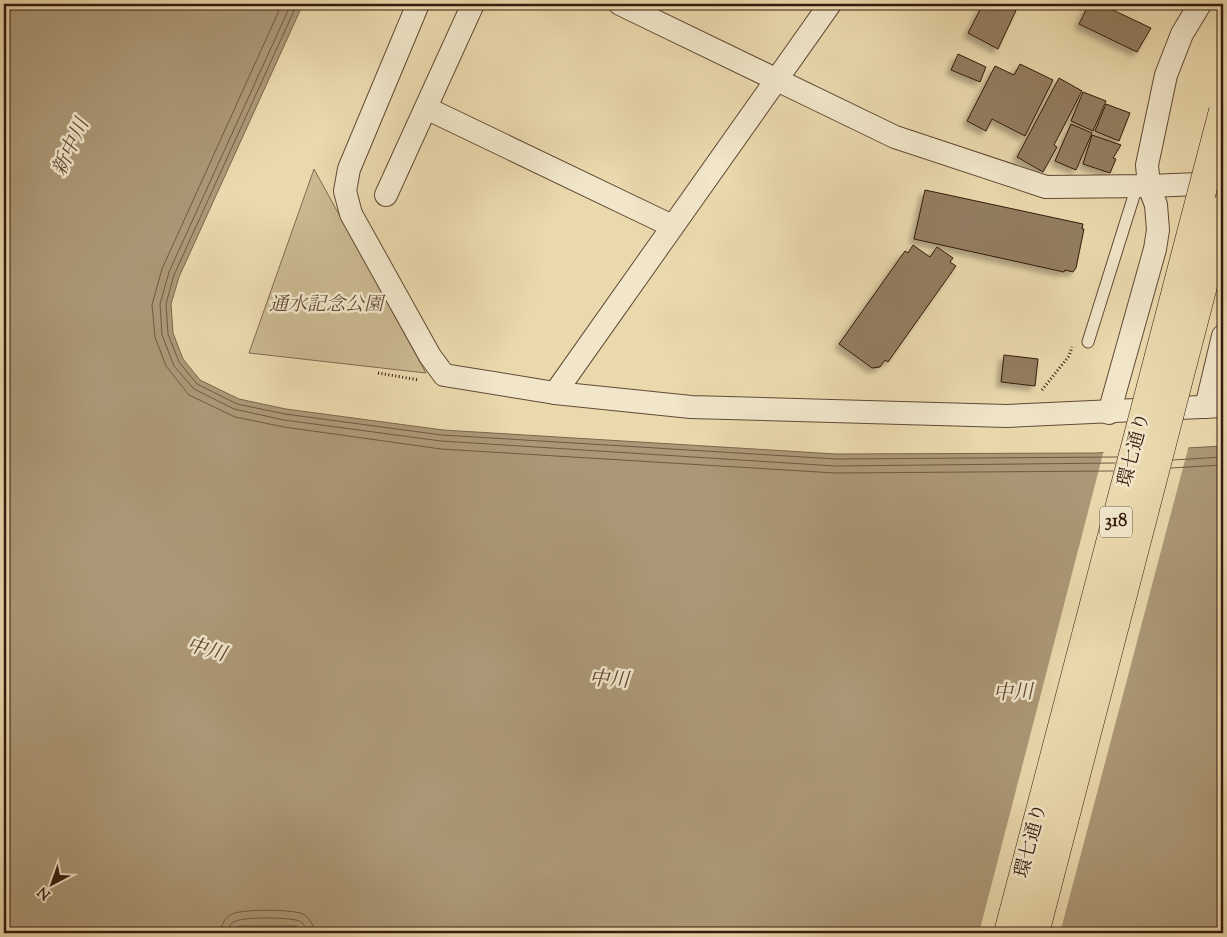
<svg xmlns="http://www.w3.org/2000/svg" width="1227" height="937" font-family="'Sorts Mill Goudy','Noto Serif JP',serif">
<defs>
<filter id="shadow"><feDropShadow dx="-4.5" dy="4.5" stdDeviation="2.5" flood-color="#0004"/></filter>
</defs>
<rect width="100%" height="100%" fill="#ead9ad"/>
<filter id="stains"><feTurbulence type="fractalNoise" baseFrequency=".004" numOctaves="4"/><feColorMatrix values="0 0 0 0 .2 0 0 0 0 .09 0 0 0 0 .02 0 0 0 .5 -.17"/></filter>
<radialGradient id="worn" r=".72"><stop offset=".6" stop-color="#630" stop-opacity="0"/><stop offset="1" stop-color="#630" stop-opacity=".3"/></radialGradient>
<polygon fill="#cbb992" stroke="#806a50" points="314,169 426,373 249,353"/>
<polygon fill="#ac9877" stroke="#7c664d" points="4,4 303,4 179,277 171,304 173,333 183,359 200,380 239,399 286,409 443,430 836,454 1095,453 1223,446 1223,933 322,933 284,930 223,933 4,933"/>
<polygon fill="#ead9ad" points="1189,445 1060,933 979,933 1104,450"/>
<g fill="none" stroke-linecap="round" stroke-linejoin="round">
<g stroke="#705942" stroke-width="1">
<polyline points="282,4 162,269 152,305 155,337 166,366 189,395 235,417 284,427 441,449 835,473 1113,471"/>
<polyline points="291,4 169,272 160,304 162,335 174,366 194,389 234,409 284,420 441,441 835,466 1115,463"/>
<polyline points="297,4 174,275 166,304 168,334 179,362 197,384 237,404 285,414 442,435 836,459 1117,457"/>
<polyline points="1173,460 1223,457"/>
<polyline points="1171,468 1223,465"/>
<path d="M221,933C221,925 224,918 232,914C242,909 292,909 303,914C310,918 314,925 314,933"/>
<path d="M228,933C228,928 230,923 236,921C244,917 290,917 299,921C304,923 306,928 306,933"/>
<polyline points="234,933 235,928 239,926 297,926 300,933"/>
</g>
</g>
<g fill="#937d60" stroke="#351a0d" filter="url(#shadow)">
<polygon points="983,4 1019,4 998,49 968,33"/>
<polygon points="1089,4 1100,4 1151,28 1137,52 1079,24"/>
<polygon points="958,54 986,67 980,82 951,70"/>
<polygon points="1020,64 1053,80 1025,136 992,119 986,131 967,121 995,66 1014,75"/>
<polygon points="1059,78 1082,91 1054,145 1057,147 1043,172 1017,157"/>
<polygon points="1083,92 1106,101 1093,131 1071,121"/>
<polygon points="1106,104 1130,113 1119,141 1095,131"/>
<polygon points="1071,124 1092,133 1076,170 1055,161"/>
<polygon points="1092,135 1121,145 1113,158 1116,159 1110,173 1083,164"/>
<polygon points="925,190 1083,224 1082,229 1084,229 1076,268 1073,272 1065,270 1064,272 914,239"/>
<polygon points="913,245 930,257 937,247 953,258 950,262 956,266 888,362 885,360 880,367 872,368 839,344 905,251 908,253"/>
<polygon points="1004,355 1038,359 1035,386 1001,382"/>
</g>
<g fill="none" stroke-linecap="round" stroke-linejoin="round">
<defs>
<polyline id="lane" points="1088,342 1137,186"/>
<g id="street">
<polyline points="418,4 349,169 345,191 351,214 430,356 444,375 555,393 691,407 1007,416 1223,406"/>
<polyline points="620,4 895,137 1046,187 1149,186 1223,183"/>
<polyline points="426,108 672,226"/>
<polyline points="386,195 473,4"/>
<polyline points="555,393 830,4"/>
<polyline points="1206,407 1223,336"/>
<polyline points="1109,413 1155,249 1158,230 1156,205 1149,186 1147,165 1166,75 1182,34 1200,4"/>
</g>
</defs>
<use href="#lane" stroke="#624a35" stroke-width="13"/>
<use href="#street" stroke="#624a35" stroke-width="24"/>
<g stroke="#351a0d" stroke-width="3" stroke-dasharray="1 2.5" stroke-linecap="butt">
<polyline points="378,373 419,380"/>
<polyline points="1042,390 1069,356 1072,347"/>
</g>
<use href="#lane" stroke="#f1e6ca" stroke-width="11"/>
<use href="#street" stroke="#f1e6ca" stroke-width="22"/>
<defs>
<g id="primary-bridge">
<polyline points="1008,933 1223,111"/>
<polyline points="1035,933 1223,209"/>
</g>
</defs>
<use href="#primary-bridge" stroke="#351a0d" stroke-width="29" stroke-linecap="butt"/>
<use href="#primary-bridge" stroke="#ead9ad" stroke-width="28"/>
</g>
<g text-anchor="middle" dominant-baseline="central" stroke-width="5" stroke-linejoin="round" paint-order="stroke">
<rect fill="#f1e6ca" stroke="#6d5746" stroke-width="1" x="1100" y="506.5" width="32" height="31" rx="4"/>
<g font-size="18" font-weight="bold" fill="#351a0d">
<text x="1116" y="522">318</text>
</g>
<g font-size="19" font-style="italic" fill="#624a35" stroke="#f1e6ca">
<text x="326" y="305">通水記念公園</text>
</g>
<g font-size="19" fill="#351a0d" stroke="#f1e6ca">
<text transform="translate(1135 450) rotate(-75)">環七通り</text>
<text transform="translate(1032 841) rotate(-75)">環七通り</text>
</g>
<g font-size="20" font-style="italic" fill="#5f4632" stroke="#f1e6ca">
<text transform="translate(72 148) rotate(-65)">新中川</text>
<text transform="translate(206 651) rotate(16)">中川</text>
<text transform="translate(609 681) rotate(3)">中川</text>
<text transform="translate(1013 694) rotate(-2)">中川</text>
</g>
</g>
<rect width="1227" height="937" fill="none" stroke="#ead9ad" stroke-width="20"/>
<rect x="5" y="5" width="1217" height="927" fill="none" stroke="#351a0d" stroke-width="2.5"/>
<rect x="10" y="10" width="1207" height="917" fill="none" stroke="#351a0d"/>
<g transform="translate(52 884) rotate(221)" stroke="#f1e6ca" stroke-width="4" paint-order="stroke">
<path d="M0-4L9 19L0 12L-9 19Z" fill="#351a0d"/>
<text y="-8" font-size="14" font-weight="bold" text-anchor="middle" fill="#351a0d">N</text>
</g>
<rect width="100%" height="100%" filter="url(#stains)"/>
<rect width="100%" height="100%" fill="url(#worn)"/>
</svg>
